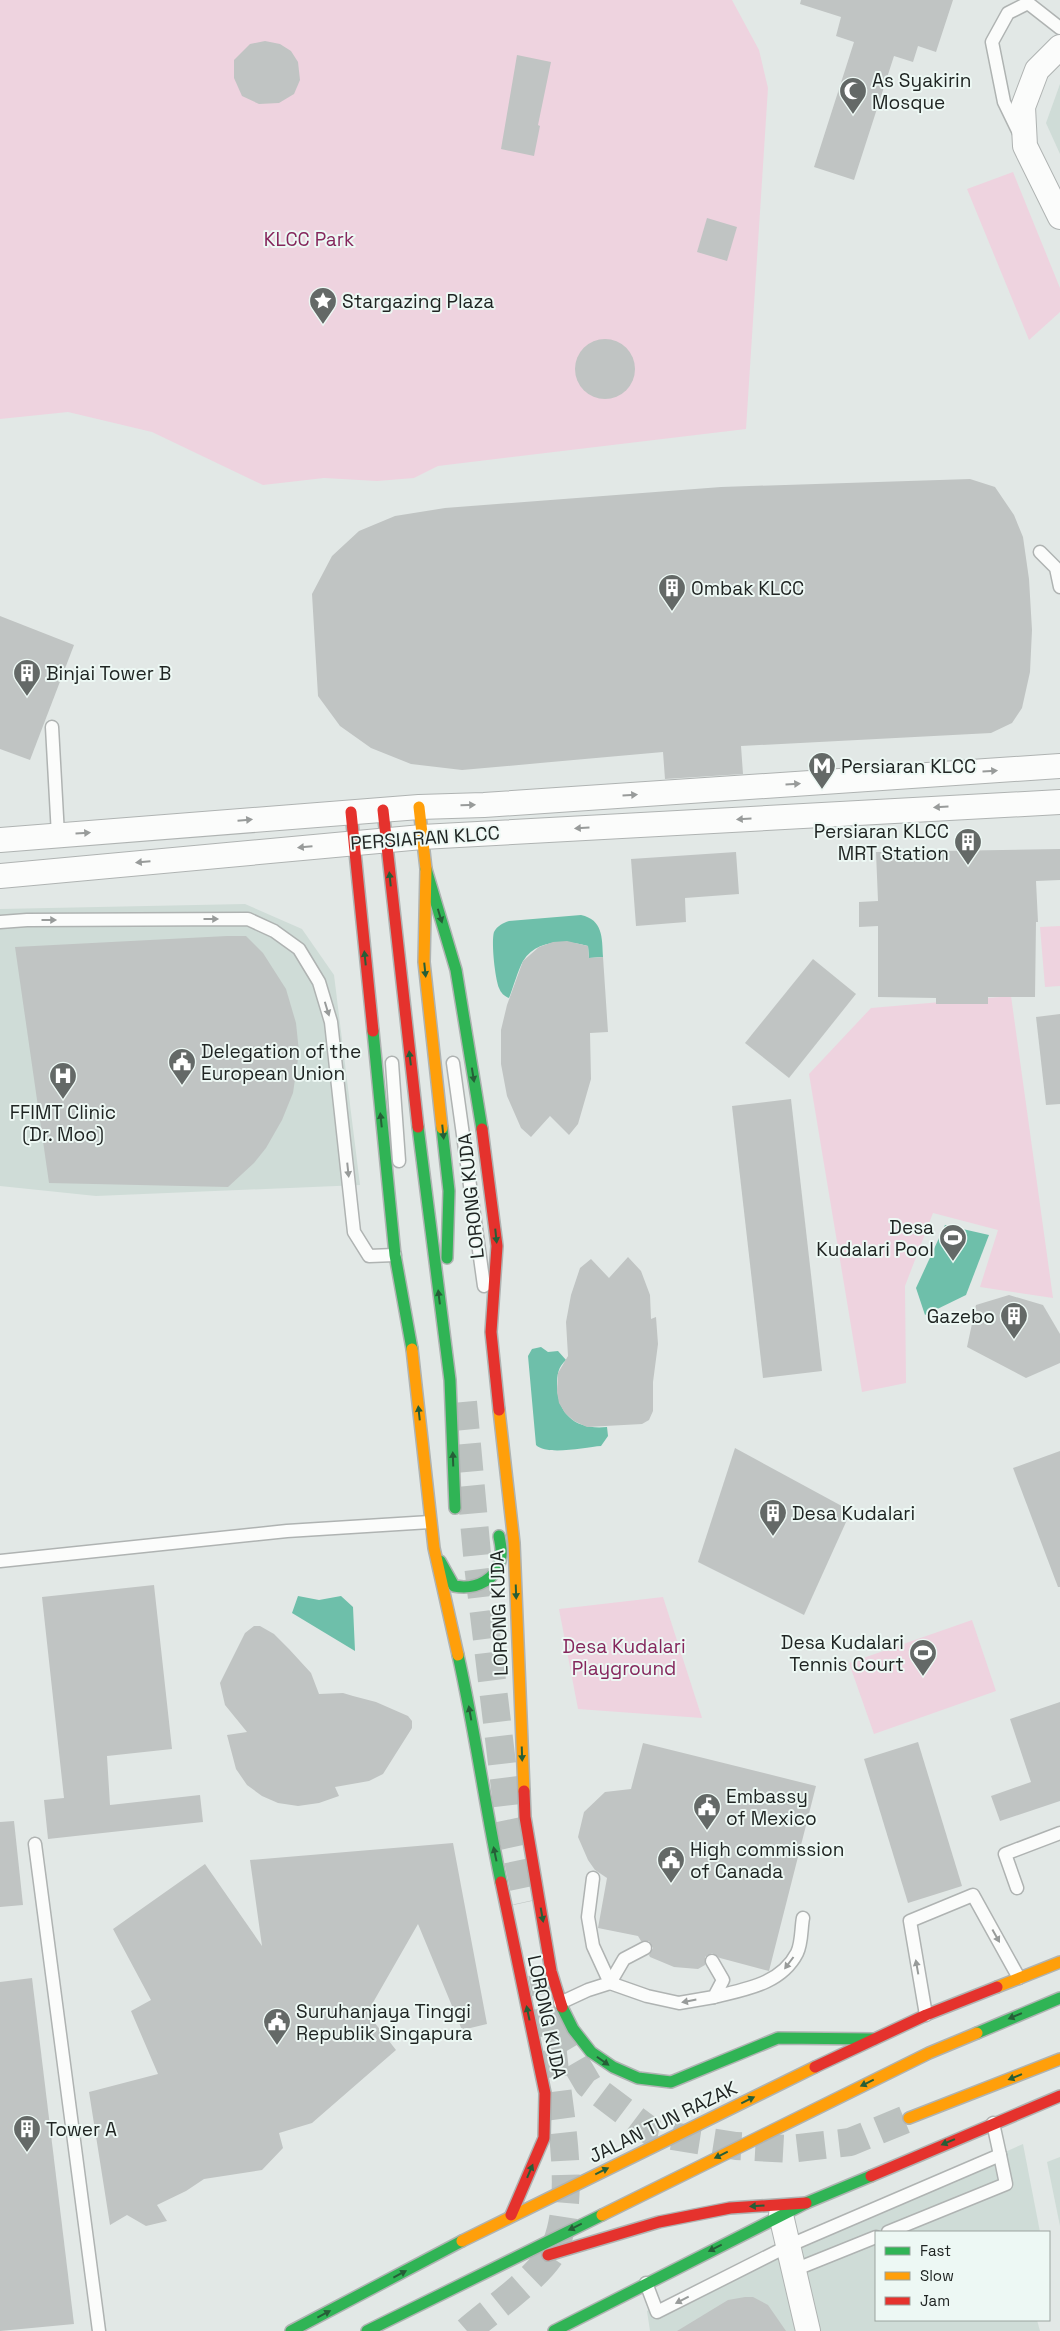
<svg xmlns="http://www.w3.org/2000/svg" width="1060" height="2331" font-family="'Space Grotesk',sans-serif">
<rect width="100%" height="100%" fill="#e2e8e6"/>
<g fill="#cfdcd7">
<polygon points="1060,84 1060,154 1046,123"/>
<polygon points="245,904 302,929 334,975 360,1185 96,1196 0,1186 0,909"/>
<polygon points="1023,2144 1040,2232 876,2232 876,2320 1037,2320 1040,2331 650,2331 647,2311"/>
<polygon points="1060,2157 1060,2226 1047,2162"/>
</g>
<g fill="#eed3df">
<polygon points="0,0 732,0 759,50 768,88 746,429 438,466 414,478 377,481 324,478 263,485 152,432 68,412 0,419"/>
<polygon points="1013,172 1060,288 1060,312 1029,340 967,189"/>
<polygon points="1060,926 1060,986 1045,987 1040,927"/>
<polygon points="1011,996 1053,1298 980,1287 998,1230 933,1213 905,1286 906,1383 862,1392 809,1074 871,1008"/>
<polygon points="663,1597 702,1718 578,1709 559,1609"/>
<polygon points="972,1620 996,1691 874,1734 849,1663"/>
</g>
<g fill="#6ebfaa">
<path d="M581,915C603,920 602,937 603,957L589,958L588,946C566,940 537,939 523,961C518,970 513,988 509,998C504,996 501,993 499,988C495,978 491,942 494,932C497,926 503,923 509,921Z"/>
<polygon points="945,1225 989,1235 966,1295 925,1315 916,1288"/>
<path d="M541,1347L548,1352L558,1351L566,1360C558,1367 557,1375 557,1385C558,1417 578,1430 607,1427L608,1436L601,1446C586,1447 547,1456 536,1445L528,1356L532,1349Z"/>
<polygon points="298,1596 319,1600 341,1596 353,1607 355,1651 292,1613"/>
</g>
<g fill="#c0c4c3">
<polygon points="801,0 953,0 936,52 918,46 913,62 894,56 854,180 814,167 854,42 836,36 841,17 800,4"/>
<polygon points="265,41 280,44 291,51 298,62 300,80 294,94 279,103 259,104 242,96 234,78 234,60 250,44"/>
<polygon points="517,55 551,62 538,125 540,126 534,156 501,149"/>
<polygon points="707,218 737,227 727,261 697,252"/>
<circle cx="605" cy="369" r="30"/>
<polygon points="970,479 995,487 1014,515 1023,537 1029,579 1032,630 1030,672 1022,708 1012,723 991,733 741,746 743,774 665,779 663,752 462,770 411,764 371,748 340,726 318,696 312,594 332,556 359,531 395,516 445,508 721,487"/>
<polygon points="0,616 74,645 30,760 0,749"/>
<polygon points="1060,849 1060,880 1036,881 1038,922 1036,922 1035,997 988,997 988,1004 936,1004 936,998 878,997 878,926 859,927 859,902 878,901 876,852"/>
<polygon points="736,852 739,894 685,898 686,922 636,926 631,859"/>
<polygon points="227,936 246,936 263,953 286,989 296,1023 299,1052 293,1093 282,1120 266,1148 254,1163 228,1187 49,1183 15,947"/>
<polygon points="567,941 588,946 589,958 603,957 608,1032 590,1033 591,1079 578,1124 569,1135 550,1116 531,1137 521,1128 507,1096 501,1064 501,1030 507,1005 523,961 539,947 553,942"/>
<polygon points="813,959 856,994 789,1078 745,1043"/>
<polygon points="1060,1014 1060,1104 1046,1105 1036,1017"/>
<polygon points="791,1099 822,1371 763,1378 732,1106"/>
<polygon points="628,1257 641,1271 650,1295 651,1319 656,1317 658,1344 653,1382 653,1411 649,1420 642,1424 587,1427 574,1421 565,1413 559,1403 557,1392 558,1373 568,1356 566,1322 571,1295 580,1268 591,1259 609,1278"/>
<polygon points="1009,1295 1043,1305 1060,1334 1060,1363 1026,1378 967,1347 976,1305"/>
<polygon points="735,1448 851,1511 804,1615 698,1562"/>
<polygon points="1060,1451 1060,1587 1058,1587 1013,1468"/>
<polygon points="154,1585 172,1749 107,1756 110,1805 200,1795 203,1822 48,1839 44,1800 64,1798 42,1597"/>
<polygon points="254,1626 260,1626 274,1634 289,1649 311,1673 319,1694 343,1693 353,1696 376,1702 408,1716 412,1721 412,1728 383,1774 369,1781 335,1787 339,1796 319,1803 298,1806 278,1803 262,1796 247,1785 236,1769 227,1735 247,1732 225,1705 220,1683 245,1633"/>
<polygon points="1060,1702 1060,1801 1000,1821 991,1796 1031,1782 1010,1719"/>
<polygon points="918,1742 962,1886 908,1903 864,1759"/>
<polygon points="643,1743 816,1786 769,1971 720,1958 712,1953 705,1957 705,1965 698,1969 674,1967 650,1957 649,1955 653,1948 649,1941 641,1941 638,1936 598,1928 607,1878 595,1870 588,1860 578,1837 584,1812 605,1792 631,1789"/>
<polygon points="14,1821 23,1905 0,1907 0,1822"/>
<polygon points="453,1843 487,2024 462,2030 418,1924 367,2013 396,2050 312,2123 279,2133 283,2148 262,2170 204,2179 186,2191 157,2205 167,2221 146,2226 127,2215 110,2225 89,2092 158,2074 131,2011 151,2000 113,1929 205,1864 262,1946 250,1860"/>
<polygon points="32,1978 74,2324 0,2331 0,1982"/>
<polygon points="745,2297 753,2297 768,2305 786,2331 677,2331 728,2300"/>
</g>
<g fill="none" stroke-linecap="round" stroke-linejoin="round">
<g stroke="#bbc1bf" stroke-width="28" stroke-dasharray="28 14" stroke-linecap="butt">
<polyline points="463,1402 478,1565 508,1813 527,1902"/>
<polyline points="554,2026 588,2084 653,2133 736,2146 790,2149 850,2142 909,2118"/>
<path d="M467,2331C490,2311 540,2276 553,2251C577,2204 561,2122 555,2071C551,2039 549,2005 542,1973"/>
</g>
<defs>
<g id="lane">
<polyline points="1019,133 1004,102 992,42 1008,13 1028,3 1060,28"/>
<polyline points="1040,552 1056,568 1060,587"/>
<polyline points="52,727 58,835"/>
<polyline points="0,922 27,920 248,919 274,931 299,949 319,982 331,1022 354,1232 369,1256 395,1255"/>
<polyline points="392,1063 399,1161"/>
<polyline points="453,1063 484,1286"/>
<polyline points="0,1561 287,1531 430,1522"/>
<polyline points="35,1844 99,2331"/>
<polyline points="1017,1888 1005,1854 1060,1833"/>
<polyline points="645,1948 624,1959 610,1983 647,1996 679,2003 714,1997 723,1980 712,1961"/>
<path d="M714,1997C746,1989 781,1984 797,1953C802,1943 801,1928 803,1918"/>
<polyline points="560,2003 588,1990 610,1983 593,1946 588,1917 593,1878"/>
<polyline points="926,2015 910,1921 973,1895 1019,1978"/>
<polyline points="888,2232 1006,2184 1000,2155"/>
<polyline points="794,2270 876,2237"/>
<polyline points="646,2283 657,2312 788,2246 1000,2155 993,2123"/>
</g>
<g id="street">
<polyline points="1060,47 1037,70 1023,107 1025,146 1060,217"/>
<polyline points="0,840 419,807 484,805 1060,766"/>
<polyline points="0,876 422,837 1060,802"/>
<polyline points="781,2215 808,2331"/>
</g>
<g id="fast">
<polyline points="426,869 456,970 482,1129"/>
<polyline points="373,1031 395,1255 412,1349"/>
<polyline points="418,1127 450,1380 455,1508"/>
<polyline points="442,1128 449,1191 447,1258"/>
<path d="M440,1561L454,1586C476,1590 498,1580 501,1556C502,1549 500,1542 499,1536"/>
<path d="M458,1655C475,1730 485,1806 501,1882"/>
<polyline points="562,2007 573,2029 591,2052 613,2067 638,2078 671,2082 778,2038 874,2039"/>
<polyline points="977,2033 1060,1998"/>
<polyline points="291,2331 462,2241"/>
<polyline points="367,2331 602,2215"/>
<polyline points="554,2331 806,2203 871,2176"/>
</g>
<g id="slow">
<polyline points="419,807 426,869 424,962 442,1128"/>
<polyline points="412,1349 434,1548 458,1655"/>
<polyline points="499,1410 514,1543 524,1791"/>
<polyline points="997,1987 1060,1962"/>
<polyline points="909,2118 1060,2059"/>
<polyline points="602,2215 929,2053 977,2033"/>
<polyline points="462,2241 815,2067"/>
</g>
<g id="jam">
<polyline points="383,810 418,1127"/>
<polyline points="351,812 373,1031"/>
<polyline points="482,1129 497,1246 491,1332 499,1410"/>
<polyline points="524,1791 525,1817 551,1971 562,2007"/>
<polyline points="501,1882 545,2093 544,2138 511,2215"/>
<polyline points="815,2067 926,2015 997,1987"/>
<polyline points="871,2176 1060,2096"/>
<polyline points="548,2255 659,2222 730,2208 806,2203"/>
</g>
</defs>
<use href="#lane" stroke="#afb3b2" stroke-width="15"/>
<use href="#street" stroke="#afb3b2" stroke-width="26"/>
<use href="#fast" stroke="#afb3b2" stroke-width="14"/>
<use href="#slow" stroke="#afb3b2" stroke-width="14"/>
<use href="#jam" stroke="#afb3b2" stroke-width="14"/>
<use href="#lane" stroke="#fbfcfb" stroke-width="12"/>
<use href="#street" stroke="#fbfcfb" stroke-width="24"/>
<use href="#fast" stroke="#30b455" stroke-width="11"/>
<use href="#slow" stroke="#ff9f0a" stroke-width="11"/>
<use href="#jam" stroke="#e5322d" stroke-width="11"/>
</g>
<defs><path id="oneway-solid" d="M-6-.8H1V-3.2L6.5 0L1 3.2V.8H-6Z" transform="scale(1.25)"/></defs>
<g fill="#989b9a">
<use href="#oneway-solid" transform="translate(990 771) rotate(-4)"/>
<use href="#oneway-solid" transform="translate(793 784) rotate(-4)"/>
<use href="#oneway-solid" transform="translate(630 795) rotate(-4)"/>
<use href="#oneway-solid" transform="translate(468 805) rotate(-2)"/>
<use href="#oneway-solid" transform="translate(941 807) rotate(177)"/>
<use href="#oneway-solid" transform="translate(744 819) rotate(177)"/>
<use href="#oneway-solid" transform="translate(245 820) rotate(-5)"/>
<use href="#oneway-solid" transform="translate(582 828) rotate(177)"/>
<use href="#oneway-solid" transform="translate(83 833) rotate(-4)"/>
<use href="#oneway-solid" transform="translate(305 847) rotate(175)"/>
<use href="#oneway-solid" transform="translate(143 862) rotate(175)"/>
<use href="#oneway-solid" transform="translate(211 919)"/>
<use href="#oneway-solid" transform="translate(49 920)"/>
<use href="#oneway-solid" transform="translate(327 1009) rotate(73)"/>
<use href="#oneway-solid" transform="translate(348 1170) rotate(84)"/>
<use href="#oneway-solid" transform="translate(996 1936) rotate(61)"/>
<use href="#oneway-solid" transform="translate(789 1963) rotate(127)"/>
<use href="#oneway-solid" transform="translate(917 1967) rotate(-100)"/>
<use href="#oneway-solid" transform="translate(689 2001) rotate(169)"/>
<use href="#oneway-solid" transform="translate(682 2300) rotate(153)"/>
</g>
<g fill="#265e37">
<use href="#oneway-solid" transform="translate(390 879) rotate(-96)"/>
<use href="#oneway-solid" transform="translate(440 916) rotate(73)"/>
<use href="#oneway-solid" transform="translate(365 958) rotate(-96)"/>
<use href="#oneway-solid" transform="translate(425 970) rotate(84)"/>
<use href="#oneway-solid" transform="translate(410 1058) rotate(-97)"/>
<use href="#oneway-solid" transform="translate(473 1075) rotate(81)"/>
<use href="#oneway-solid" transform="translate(381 1120) rotate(-96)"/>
<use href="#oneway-solid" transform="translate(443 1132) rotate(84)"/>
<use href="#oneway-solid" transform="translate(496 1236) rotate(84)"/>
<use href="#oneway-solid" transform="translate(439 1297) rotate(-97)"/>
<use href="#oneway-solid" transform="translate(419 1413) rotate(-96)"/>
<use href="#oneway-solid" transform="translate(453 1459) rotate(-92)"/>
<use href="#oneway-solid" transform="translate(516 1592) rotate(88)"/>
<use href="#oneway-solid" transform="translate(470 1713) rotate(-100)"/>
<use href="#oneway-solid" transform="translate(522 1754) rotate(88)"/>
<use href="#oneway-solid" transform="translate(495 1854) rotate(-102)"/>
<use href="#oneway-solid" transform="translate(542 1915) rotate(80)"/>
<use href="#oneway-solid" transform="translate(528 2013) rotate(-102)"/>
<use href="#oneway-solid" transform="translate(1015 2016) rotate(157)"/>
<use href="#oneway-solid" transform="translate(603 2061) rotate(35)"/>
<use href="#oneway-solid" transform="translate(1015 2077) rotate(158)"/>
<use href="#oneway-solid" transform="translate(867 2083) rotate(154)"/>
<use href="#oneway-solid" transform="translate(748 2100) rotate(-26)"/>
<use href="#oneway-solid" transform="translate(948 2142) rotate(157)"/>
<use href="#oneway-solid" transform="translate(721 2155) rotate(154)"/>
<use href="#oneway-solid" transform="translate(530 2171) rotate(-67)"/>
<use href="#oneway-solid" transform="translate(602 2171) rotate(-26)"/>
<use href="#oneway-solid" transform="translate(757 2206) rotate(176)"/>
<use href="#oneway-solid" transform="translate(575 2227) rotate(154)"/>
<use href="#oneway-solid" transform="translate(715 2248) rotate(153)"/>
<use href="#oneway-solid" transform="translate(400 2274) rotate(-28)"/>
<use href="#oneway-solid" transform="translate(324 2314) rotate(-28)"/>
</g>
<defs>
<symbol id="mosque-pin" viewBox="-11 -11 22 30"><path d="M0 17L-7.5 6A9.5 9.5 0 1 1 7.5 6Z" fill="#646967" stroke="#edf8f4"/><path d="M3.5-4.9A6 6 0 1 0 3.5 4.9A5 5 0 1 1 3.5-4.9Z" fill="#fff"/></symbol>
<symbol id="sight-pin" viewBox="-11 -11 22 30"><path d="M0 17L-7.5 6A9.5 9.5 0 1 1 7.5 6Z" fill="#646967" stroke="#edf8f4"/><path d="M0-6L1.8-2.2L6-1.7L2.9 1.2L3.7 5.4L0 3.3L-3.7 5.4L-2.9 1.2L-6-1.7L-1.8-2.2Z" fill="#fff"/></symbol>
<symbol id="building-pin" viewBox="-11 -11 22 30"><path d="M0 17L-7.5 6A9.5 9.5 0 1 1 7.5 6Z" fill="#646967" stroke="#edf8f4"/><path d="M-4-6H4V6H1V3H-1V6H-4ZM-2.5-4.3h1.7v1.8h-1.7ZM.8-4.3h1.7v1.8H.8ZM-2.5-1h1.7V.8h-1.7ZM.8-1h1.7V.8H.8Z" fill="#fff"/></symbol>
<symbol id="metro-pin" viewBox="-11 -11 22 30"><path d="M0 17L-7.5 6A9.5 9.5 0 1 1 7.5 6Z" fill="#646967" stroke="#edf8f4"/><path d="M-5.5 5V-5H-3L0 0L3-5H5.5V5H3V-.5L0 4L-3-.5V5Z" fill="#fff"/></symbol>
<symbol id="civic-pin" viewBox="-11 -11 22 30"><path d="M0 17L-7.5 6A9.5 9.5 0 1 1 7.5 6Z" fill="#646967" stroke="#edf8f4"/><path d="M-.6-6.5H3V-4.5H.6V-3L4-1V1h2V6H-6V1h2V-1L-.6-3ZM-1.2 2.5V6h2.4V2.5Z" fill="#fff"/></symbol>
<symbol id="hospital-pin" viewBox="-11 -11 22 30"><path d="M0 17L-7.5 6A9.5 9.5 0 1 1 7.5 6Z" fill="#646967" stroke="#edf8f4"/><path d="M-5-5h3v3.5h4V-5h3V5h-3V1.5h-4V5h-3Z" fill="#fff"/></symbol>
<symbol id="stadium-pin" viewBox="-11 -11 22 30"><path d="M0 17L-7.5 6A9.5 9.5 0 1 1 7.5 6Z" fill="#646967" stroke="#edf8f4"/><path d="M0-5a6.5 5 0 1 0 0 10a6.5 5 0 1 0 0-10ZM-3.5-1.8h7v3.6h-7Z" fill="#fff"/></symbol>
</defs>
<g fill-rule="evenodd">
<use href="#mosque-pin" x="837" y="75" width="32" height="43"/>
<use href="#sight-pin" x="307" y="285" width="32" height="43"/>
<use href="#building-pin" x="656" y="572" width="32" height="43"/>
<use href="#building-pin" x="11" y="657" width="32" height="43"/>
<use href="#metro-pin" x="806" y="750" width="32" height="43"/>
<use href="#building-pin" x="952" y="826" width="32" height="43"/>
<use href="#civic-pin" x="166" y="1046" width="32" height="43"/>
<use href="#hospital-pin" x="47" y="1060" width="32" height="43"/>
<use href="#stadium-pin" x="937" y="1222" width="32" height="43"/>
<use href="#building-pin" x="998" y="1300" width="32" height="43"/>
<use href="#building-pin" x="757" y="1497" width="32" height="43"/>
<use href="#stadium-pin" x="907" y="1637" width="32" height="43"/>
<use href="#civic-pin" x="691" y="1791" width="32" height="43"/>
<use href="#civic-pin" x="655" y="1844" width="32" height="43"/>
<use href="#civic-pin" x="261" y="2006" width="32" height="43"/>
<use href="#building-pin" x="11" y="2113" width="32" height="43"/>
</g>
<g text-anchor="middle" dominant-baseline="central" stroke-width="4" stroke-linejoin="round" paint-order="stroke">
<g font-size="19" fill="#202523" stroke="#edf8f4" text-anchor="start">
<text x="872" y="80">As Syakirin<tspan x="872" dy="22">Mosque</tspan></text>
<text x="342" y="301">Stargazing Plaza</text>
<text x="691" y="588">Ombak KLCC</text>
<text x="46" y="673">Binjai Tower B</text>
<text x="841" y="766">Persiaran KLCC</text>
<text x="949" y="831" text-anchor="end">Persiaran KLCC<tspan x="949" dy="22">MRT Station</tspan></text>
<text x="201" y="1051">Delegation of the<tspan x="201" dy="22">European Union</tspan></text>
<text x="63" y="1112" text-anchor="middle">FFIMT Clinic<tspan x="63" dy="22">(Dr. Moo)</tspan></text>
<text x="934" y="1227" text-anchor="end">Desa<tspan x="934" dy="22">Kudalari Pool</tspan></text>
<text x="995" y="1316" text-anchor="end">Gazebo</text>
<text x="792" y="1513">Desa Kudalari</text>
<text x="904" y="1642" text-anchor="end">Desa Kudalari<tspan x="904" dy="22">Tennis Court</tspan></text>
<text x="726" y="1796">Embassy<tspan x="726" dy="22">of Mexico</tspan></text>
<text x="690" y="1849">High commission<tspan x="690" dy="22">of Canada</tspan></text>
<text x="296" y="2011">Suruhanjaya Tinggi<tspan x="296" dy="22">Republik Singapura</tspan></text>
<text x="46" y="2129">Tower A</text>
</g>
<g font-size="19" fill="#85265c" stroke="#edf8f4">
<text x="309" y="239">KLCC Park</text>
<text x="624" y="1646">Desa Kudalari<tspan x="624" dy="22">Playground</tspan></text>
</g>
<g font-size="19" fill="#202523" stroke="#edf8f4">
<text transform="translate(425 838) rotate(-4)">PERSIARAN KLCC</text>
<text transform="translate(471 1196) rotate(-96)">LORONG KUDA</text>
<text transform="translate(499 1613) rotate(-92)">LORONG KUDA</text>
<text transform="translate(547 2017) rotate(78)">LORONG KUDA</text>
<text transform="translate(663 2122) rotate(-26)">JALAN TUN RAZAK</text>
</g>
</g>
<rect x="875" y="2231" width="175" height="90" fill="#edf8f4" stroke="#9ba4a0"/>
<rect x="885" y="2247" width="25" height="8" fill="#30b455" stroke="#9ba4a0"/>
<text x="920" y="2256" font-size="15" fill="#202523">Fast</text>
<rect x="885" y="2272" width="25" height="8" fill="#ff9f0a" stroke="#9ba4a0"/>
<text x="920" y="2281" font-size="15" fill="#202523">Slow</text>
<rect x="885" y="2297" width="25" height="8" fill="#e5322d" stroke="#9ba4a0"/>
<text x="920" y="2306" font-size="15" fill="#202523">Jam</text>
</svg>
